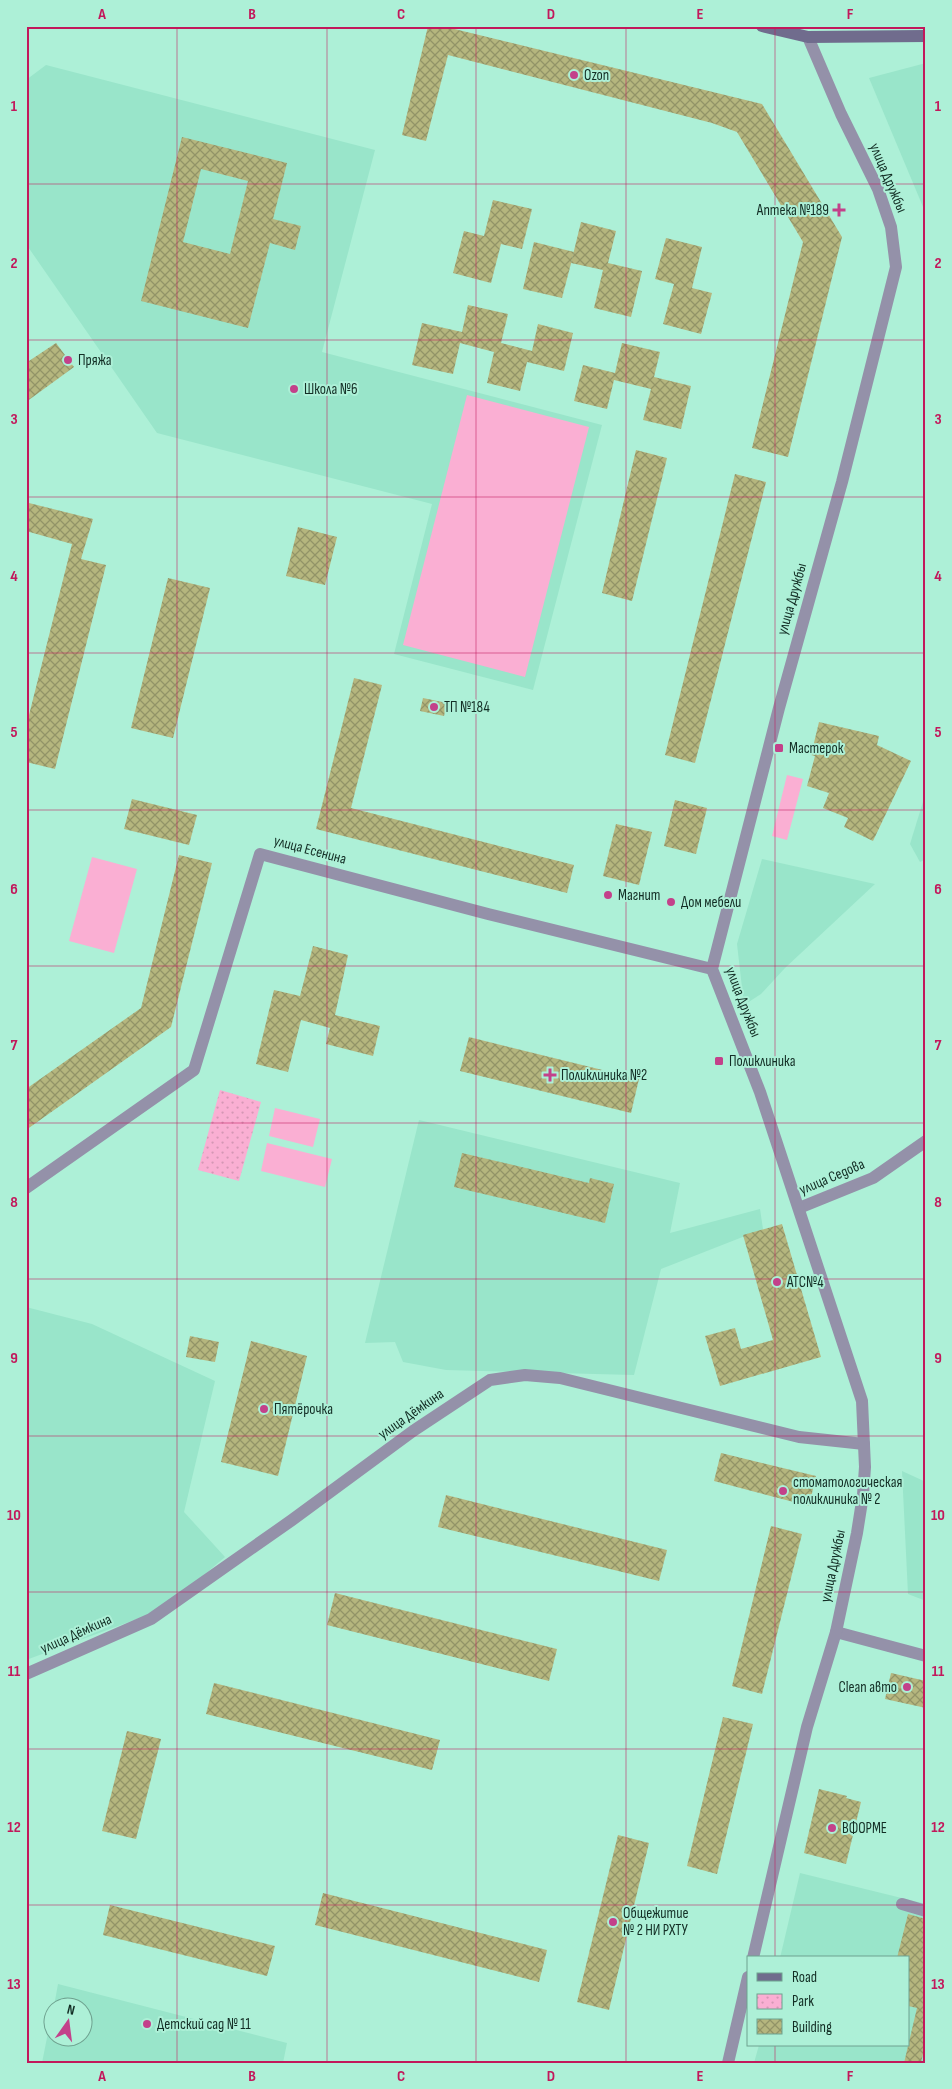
<svg xmlns="http://www.w3.org/2000/svg" width="952" height="2089" font-family="'Sofia Sans Condensed',sans-serif">
<defs>
<pattern id="park-dots" width="8" height="8" patternUnits="userSpaceOnUse" patternTransform="scale(1.25)"><rect width="8" height="8" fill="#faafd3"/><path d="M2 2h.1M6 6h.1" fill="none" stroke="#d597b5" stroke-width="1.8" stroke-linecap="round"/></pattern>
<pattern id="building-cross-hatch" width="8" height="8" patternUnits="userSpaceOnUse" patternTransform="scale(1.25)"><rect width="8" height="8" fill="#b5b67e"/><path d="M0 0l8 8M0 8l8-8" fill="none" stroke="#929467"/></pattern>
</defs>
<rect width="100%" height="100%" fill="#adf0d7"/>
<g fill="#99e5ca">
<polygon points="926,63 926,214 869,78"/>
<polygon points="46,65 375,150 322,352 602,425 533,690 394,654 432,504 157,433 26,244 26,80"/>
<polygon points="926,792 926,859 920,862 910,844"/>
<polygon points="762,859 875,884 785,968 761,994 744,1005 737,944"/>
<polygon points="419,1120 680,1183 670,1233 760,1209 763,1229 661,1269 634,1375 446,1370 403,1362 395,1342 365,1343"/>
<polygon points="26,1307 92,1324 215,1381 184,1512 225,1557 164,1609 26,1660"/>
<polygon points="902,1471 926,1482 926,1601 908,1594"/>
<polygon points="800,1873 926,1904 926,2063 754,2063 759,2045 908,2045 908,1958 780,1958"/>
<polygon points="58,1984 287,2043 283,2063 42,2063 52,2012 52,2036 82,2036 82,2006 54,2006"/>
</g>
<g fill="#faafd3">
<polygon points="467,395 589,427 525,677 403,645"/>
<polygon points="787,775 803,779 787,840 772,836"/>
<polygon points="92,857 137,869 114,953 69,941"/>
<polygon points="275,1108 320,1119 313,1147 269,1136"/>
<polygon points="267,1143 332,1159 325,1187 261,1171"/>
</g>
<polygon fill="url(#park-dots)" points="220,1090 261,1102 239,1181 198,1170"/>
<g fill="url(#building-cross-hatch)" fill-rule="evenodd">
<polygon points="428,26 442,26 762,104 842,237 788,457 752,448 803,242 737,132 712,123 448,55 426,141 402,135"/>
<path d="M182,137L287,163L273,219L301,226L295,250L270,243L248,328L141,301ZM201,169L248,181L230,254L183,242Z"/>
<polygon points="493,200 532,209 522,249 501,244 491,283 453,273 464,231 484,236"/>
<polygon points="581,222 616,231 608,263 642,271 631,317 594,308 603,270 571,263"/>
<polygon points="666,238 702,247 692,288 712,293 701,334 663,324 674,284 655,279"/>
<polygon points="534,242 574,252 562,298 523,289"/>
<polygon points="468,305 508,314 501,343 532,351 538,324 573,333 564,371 527,362 520,391 487,383 494,352 460,343 453,374 412,365 422,323 462,332"/>
<polygon points="56,343 74,367 26,402 26,363"/>
<polygon points="622,343 660,352 654,377 691,386 681,429 643,420 651,389 614,380 607,409 574,401 583,365 615,373"/>
<polygon points="636,450 667,458 632,601 602,593"/>
<polygon points="735,474 766,482 695,763 665,755"/>
<polygon points="29,503 93,519 81,559 106,565 55,769 26,762 26,727 72,544 26,531 26,513"/>
<polygon points="298,527 337,537 325,585 286,576"/>
<polygon points="168,578 210,588 173,738 131,728"/>
<polygon points="354,678 382,685 351,808 574,865 567,893 316,829"/>
<polygon points="423,698 447,703 444,716 420,711"/>
<polygon points="819,722 879,736 877,745 911,761 873,841 844,827 848,818 823,808 829,793 807,786 815,756 811,755"/>
<polygon points="132,799 197,815 189,845 124,829"/>
<polygon points="675,800 707,808 696,854 664,846"/>
<polygon points="616,824 652,832 639,885 603,876"/>
<polygon points="179,855 212,863 171,1027 26,1130 26,1089 141,1008"/>
<polygon points="313,946 348,955 335,1015 380,1026 373,1056 326,1044 330,1028 301,1020 288,1072 256,1064 274,990 300,996"/>
<polygon points="469,1037 639,1079 631,1113 460,1071"/>
<polygon points="462,1153 589,1183 590,1178 614,1184 605,1223 454,1187"/>
<polygon points="782,1224 821,1357 720,1386 705,1336 735,1328 741,1349 773,1340 743,1235"/>
<polygon points="190,1336 219,1342 215,1362 186,1357"/>
<polygon points="251,1341 307,1356 278,1476 221,1462"/>
<polygon points="721,1453 816,1476 809,1506 714,1481"/>
<polygon points="446,1495 667,1550 659,1581 438,1527"/>
<polygon points="771,1526 802,1534 762,1694 732,1686"/>
<polygon points="335,1593 557,1649 549,1681 327,1625"/>
<polygon points="891,1673 926,1681 926,1708 885,1699"/>
<polygon points="214,1683 440,1740 432,1770 206,1714"/>
<polygon points="723,1717 753,1724 717,1874 687,1866"/>
<polygon points="127,1731 161,1739 136,1839 102,1831"/>
<polygon points="819,1789 847,1796 846,1798 861,1802 846,1864 804,1853"/>
<polygon points="618,1835 649,1843 609,2010 577,2002"/>
<polygon points="323,1893 547,1950 539,1982 315,1925"/>
<polygon points="110,1905 275,1946 267,1976 103,1935"/>
<polygon points="908,1914 926,1919 926,2041 921,2063 904,2063 917,2008 908,2006 908,1958 897,1958"/>
</g>
<g fill="none" stroke-linecap="round" stroke-linejoin="round">
<g stroke="#9491a9" stroke-width="12">
<polyline points="26,1188 194,1070 260,854 488,914 712,969"/>
<polyline points="799,1208 873,1178 926,1141"/>
<polyline points="836,1632 926,1656"/>
<polyline points="26,1674 151,1619 292,1520 413,1431 490,1380 525,1375 560,1378 799,1437 864,1444"/>
<polyline points="902,1904 926,1911"/>
<polyline points="753,1958 807,1727 836,1632 857,1533 863,1495 865,1467 862,1401 760,1092 712,969 779,708 842,482 896,267 891,227 878,189 841,114 808,37"/>
<polyline points="728,2063 748,1977"/>
</g>
<polyline stroke="#706c8d" stroke-width="12" points="762,26 808,37 926,36"/>
</g>
<path fill="none" stroke="#c2185b" stroke-width="1" stroke-opacity="0.55" d="M177,26V2063M327,26V2063M476,26V2063M626,26V2063M775,26V1958M26,184H926M26,340H926M26,497H926M26,653H926M26,810H926M26,966H926M26,1123H926M26,1279H926M26,1436H926M26,1592H926M26,1749H926M26,1905H926M775,2045V2063"/>
<g fill="#c3418a" stroke="#adf0d7" stroke-width="2">
<circle cx="574" cy="75" r="5"/>
<path d="M836.5 202.5h5v5h5v5h-5v5h-5v-5h-5v-5h5z"/>
<circle cx="68" cy="360" r="5"/>
<circle cx="294" cy="389" r="5"/>
<circle cx="434" cy="707" r="5"/>
<rect x="774" y="743" width="10" height="10" rx="2.5"/>
<circle cx="608" cy="895" r="5"/>
<circle cx="671" cy="902" r="5"/>
<rect x="714" y="1056" width="10" height="10" rx="2.5"/>
<path d="M547.5 1067.5h5v5h5v5h-5v5h-5v-5h-5v-5h5z"/>
<circle cx="777" cy="1282" r="5"/>
<circle cx="264" cy="1409" r="5"/>
<circle cx="783" cy="1491" r="5"/>
<circle cx="907" cy="1687" r="5"/>
<circle cx="832" cy="1828" r="5"/>
<circle cx="613" cy="1922" r="5"/>
<circle cx="147" cy="2024" r="5"/>
</g>
<g text-anchor="middle" dominant-baseline="central" stroke-width="4" stroke-linejoin="round" paint-order="stroke">
<g font-size="15" fill="#132e25" stroke="#adf0d7" text-anchor="start">
<text x="584" y="75">Ozon</text>
<text x="829" y="210" text-anchor="end">Аптека №189</text>
<text x="78" y="360">Пряжа</text>
<text x="304" y="389">Школа №6</text>
<text x="444" y="707">ТП №184</text>
<text x="789" y="748">Мастерок</text>
<text x="618" y="895">Магнит</text>
<text x="681" y="902">Дом мебели</text>
<text x="729" y="1061">Поликлиника</text>
<text x="561" y="1075">Поликлиника №2</text>
<text x="787" y="1282">АТС№4</text>
<text x="274" y="1409">Пятёрочка</text>
<text x="793" y="1482">стоматологическая<tspan x="793" dy="17">поликлиника № 2</tspan></text>
<text x="897" y="1687" text-anchor="end">Сlean авто</text>
<text x="842" y="1828">ВФОРМЕ</text>
<text x="623" y="1913">Общежитие<tspan x="623" dy="17">№ 2 НИ РХТУ</tspan></text>
<text x="157" y="2024">Детский сад № 11</text>
</g>
<g font-size="15" fill="#132e25" stroke="#adf0d7">
<text transform="translate(888 178) rotate(67)">улица Дружбы</text>
<text transform="translate(792 599) rotate(-74)">улица Дружбы</text>
<text transform="translate(310 850) rotate(15)">улица Есенина</text>
<text transform="translate(743 1002) rotate(69)">улица Дружбы</text>
<text transform="translate(832 1177) rotate(-23)">улица Седова</text>
<text transform="translate(411 1414) rotate(-35)">улица Дёмкина</text>
<text transform="translate(833 1566) rotate(-78)">улица Дружбы</text>
<text transform="translate(76 1634) rotate(-24)">улица Дёмкина</text>
</g>
</g>
<rect width="952" height="2089" fill="none" stroke="#adf0d7" stroke-width="55"/>
<rect x="747" y="1956" width="162" height="90" fill="#adf0d7" stroke="#6fa290"/>
<rect x="757" y="1973" width="25" height="8" fill="#706c8d" stroke="#6fa290"/>
<text x="792" y="1982" font-size="15" fill="#132e25">Road</text>
<rect x="757" y="1994" width="25" height="15" fill="url(#park-dots)" stroke="#6fa290"/>
<text x="792" y="2006" font-size="15" fill="#132e25">Park</text>
<rect x="757" y="2019" width="25" height="15" fill="url(#building-cross-hatch)" stroke="#6fa290"/>
<text x="792" y="2032" font-size="15" fill="#132e25">Building</text>
<g transform="translate(68 2022) rotate(14)"><circle r="24" fill="#adf0d7" stroke="#6fa290"/>
<path d="M0-4L9 19L0 12L-9 19Z" fill="#c3418a"/>
<text y="-8" font-size="14" font-weight="bold" text-anchor="middle" fill="#132e25">N</text>
</g>
<rect x="28" y="28" width="896" height="2034" fill="none" stroke="#c2185b" stroke-width="2"/>
<g font-size="16" text-anchor="middle" font-weight="bold" fill="#c2185b">
<text x="102" y="19">A</text>
<text x="252" y="19">B</text>
<text x="401" y="19">C</text>
<text x="551" y="19">D</text>
<text x="700" y="19">E</text>
<text x="850" y="19">F</text>
<text x="14" y="111">1</text>
<text x="938" y="111">1</text>
<text x="14" y="268">2</text>
<text x="938" y="268">2</text>
<text x="14" y="424">3</text>
<text x="938" y="424">3</text>
<text x="14" y="581">4</text>
<text x="938" y="581">4</text>
<text x="14" y="737">5</text>
<text x="938" y="737">5</text>
<text x="14" y="894">6</text>
<text x="938" y="894">6</text>
<text x="14" y="1050">7</text>
<text x="938" y="1050">7</text>
<text x="14" y="1207">8</text>
<text x="938" y="1207">8</text>
<text x="14" y="1363">9</text>
<text x="938" y="1363">9</text>
<text x="14" y="1520">10</text>
<text x="938" y="1520">10</text>
<text x="14" y="1676">11</text>
<text x="938" y="1676">11</text>
<text x="14" y="1832">12</text>
<text x="938" y="1832">12</text>
<text x="14" y="1989">13</text>
<text x="938" y="1989">13</text>
<text x="102" y="2081">A</text>
<text x="252" y="2081">B</text>
<text x="401" y="2081">C</text>
<text x="551" y="2081">D</text>
<text x="700" y="2081">E</text>
<text x="850" y="2081">F</text>
</g>
</svg>
